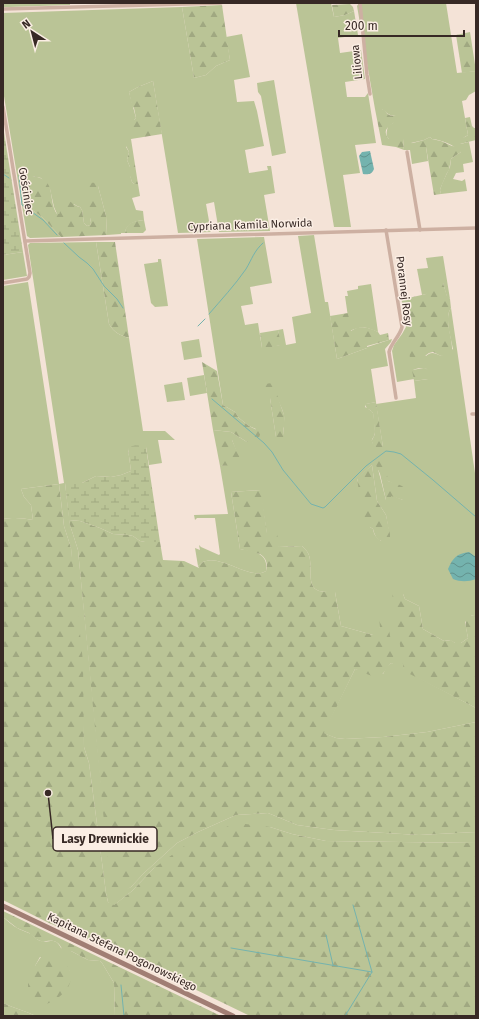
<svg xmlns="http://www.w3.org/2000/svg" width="479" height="1019" font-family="'Fira Sans',sans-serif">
<defs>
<pattern id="forest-firs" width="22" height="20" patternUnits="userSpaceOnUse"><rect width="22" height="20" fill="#bac496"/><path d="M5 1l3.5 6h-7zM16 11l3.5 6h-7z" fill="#a0a881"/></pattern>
<pattern id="wetland-marsh" width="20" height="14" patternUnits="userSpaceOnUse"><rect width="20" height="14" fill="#bac496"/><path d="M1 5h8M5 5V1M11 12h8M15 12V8" fill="none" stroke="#a0a881"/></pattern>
<pattern id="water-waves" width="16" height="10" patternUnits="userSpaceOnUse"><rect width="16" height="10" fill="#74b3ae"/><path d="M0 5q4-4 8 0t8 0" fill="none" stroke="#60928d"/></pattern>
</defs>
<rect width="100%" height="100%" fill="#f4e3d7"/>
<g fill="#bac496" fill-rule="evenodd">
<polygon points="3,3 70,3 70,5 9,7 3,7"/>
<polygon points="296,3 331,3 334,17 345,15 354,11 358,35 338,38 340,53 361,50 365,79 345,82 347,97 365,97 368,93 376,143 355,145 360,173 343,175 351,227 334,227"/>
<path d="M359,3H446L457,73L476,71V91L469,95L466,100L462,101L468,135L463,138L460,144L469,142L473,162L463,164L464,172L456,173L453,179L462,181L465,179L467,191L441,194L440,190L442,184L447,173L450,167L451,159L455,156L461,152C454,145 442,140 432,139L430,137L424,140L411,143L426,147L428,161L412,164L410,150H404L403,139H389C385,135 387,131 388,126L393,123L396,116C389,116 387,113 382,109H375L357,6Z"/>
<path d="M182,7L194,78L206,75L216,66L230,60L226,37L242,34L250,77L234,80L237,102L254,101L257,111L264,146L245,150L249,173L268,170L267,166H271L275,193L264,195L270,231L219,232L214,202L206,204L211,232L178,233L153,81L138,87L129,92L136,118L134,120L131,139L126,147L129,152L127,160L130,167V175L132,182L134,184H138L140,196L132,198L136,210L143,211L144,220C135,221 126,223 125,233H121V234L107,235L106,216L98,186L90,218L91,223L90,225L87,226L84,223L82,210L80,207L77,206L74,204L60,208V213L59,214H57L54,207L50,189L41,178L33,176L24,204L42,217L61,237L30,238L27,236L3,90V13Z"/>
<polygon points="274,80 286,153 272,156 261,96 258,92 257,83"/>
<path d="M314,235L325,302H328L337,359L367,348V347L392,339L391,342L385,349L388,366L371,369L376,402L366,404L365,407C368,409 371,410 373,413C374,417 375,428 375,432C375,439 368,439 375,446L383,447L376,404L416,398L414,381L428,379L427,369C422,368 417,368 413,370L414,379L397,382L392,351L394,345L402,334V337H407L426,356C431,351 435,353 441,356L453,349C451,338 444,317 451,308L476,480V615H472L465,622L468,638L461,643H455L450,640L444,641L423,629L419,606L405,599L403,594L404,670L476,708V722L427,732L383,737L345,739L336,738L323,733L355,669L383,674L386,668L391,663L394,664L380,627L373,635L341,626L335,592C330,592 324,592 319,591C305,586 314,564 308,553C307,551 304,548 302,546L279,547L267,534L260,490L231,492L240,549C253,551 269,553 266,571C252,581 223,556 206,561C203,561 201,564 198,566L195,548L200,550L199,545L201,547L219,555L220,554L215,518H197L195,520L194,515L228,514L220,466L233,464L239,458L232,440H215L213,430L231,432L247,442L256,429L249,426L239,418L235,412L223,405L197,239L264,237L272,283L250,287L253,304L241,306L245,325L258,323L262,348L280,345L278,330L283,329L286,345L296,343L292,317L311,313L298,236ZM274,388C276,398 282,406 284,416C285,423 282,429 284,435L276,437L270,398ZM372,465L377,501L386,515L390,538L381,541C376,537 374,535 373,529L370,527L357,479ZM378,469L388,481L394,484L403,500L391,495L386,500Z"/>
<path d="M96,242L109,324C114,333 120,335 129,338L143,431H165L175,440H158L162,463L149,465L146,447L128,449L131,471L121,475L111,477L96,476L82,483H65L70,525L78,550L112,895L131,887L144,873L177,843L198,832L236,815L268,813L297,825L334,830L419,835L476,832V843L326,841L292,834L270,827L154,868L132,891L113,906L108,902L106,893L89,763L84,747L83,725L71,548L64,526L59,484L21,489L24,497L31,505L33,520C23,518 14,517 3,519V286L28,282L59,484L64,483L28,245L30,243Z"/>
<polygon points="23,252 27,276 3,280 3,255"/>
<polygon points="443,256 450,299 447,297 443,283 426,294 422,295 417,269 428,268 426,258"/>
<polygon points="158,259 161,259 168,306 155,307 151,303 144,264 158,262"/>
<path d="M371,284L378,332C367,328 363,325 350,331L345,296H348L347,291L358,289V286Z"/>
<polygon points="199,339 202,357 184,360 181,342"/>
<polygon points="204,375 207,393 190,396 187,378"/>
<polygon points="182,382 185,400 167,402 164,385"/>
<path d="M3,917C8,921 13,926 19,929C23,931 27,932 31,934C34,937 37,940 41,941C49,944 55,936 61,948L71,951L88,960L100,961L102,963L114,983L115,1016H36C25,1011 14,1008 3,1003ZM40,957L70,971L35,966Z"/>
</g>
<g fill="url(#forest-firs)">
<polygon points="350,4 353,7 354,11 345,15 334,17 332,5"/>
<polygon points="222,5 230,60 216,66 206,75 194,78 182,7"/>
<polygon points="470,32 476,71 462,73 456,35"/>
<polygon points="153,81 162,134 131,139 138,184 134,184 132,182 130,176 130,167 127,160 129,152 125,144 127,140 131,139 128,121 134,120 136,118 134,108 132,106 129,92 138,87"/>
<path d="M380,108C388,111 385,116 396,116V121C390,126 381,129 389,139L400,137L403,139L404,150L396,147L382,145L375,109Z"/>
<polygon points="470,117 472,126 474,128 476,128 476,140 460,144 459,138 465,137 468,135 465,118"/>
<polygon points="430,137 432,139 441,141 452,146 460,147 461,152 455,156 451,159 449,170 447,173 441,187 440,190 441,194 434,195 426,147 410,150 409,144 424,140"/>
<path d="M33,176C58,180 47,199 57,214H59L60,212L59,204C71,196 72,206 80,207L82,210L84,223L87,226L90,225L91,223L85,190C86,184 90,182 96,183L98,186L106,216L107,235L61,237L42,217L24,204L21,179Z"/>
<path d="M144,220L146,230L143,233H125C126,222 135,221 144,220Z"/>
<path d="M96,242H115L129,338C120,335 114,333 109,324Z"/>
<path d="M439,282L443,283L447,296L450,299L451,308C443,319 454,340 452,354L441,356L433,352L429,353L422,358H410L407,337H402V334L406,327L401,296L404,299L426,294L427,288L431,283Z"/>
<path d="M348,313L351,331C353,330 355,328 357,328C365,326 372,329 378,332L380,335L388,333L389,340L367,346V348L337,359L330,316Z"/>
<polygon points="278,330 281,345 262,349 260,333"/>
<polygon points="202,362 217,371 223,405 235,412 239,418 249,426 261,432 258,440 247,442 231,432 213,430"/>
<path d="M424,368C428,369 430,371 431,375L428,379L414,381L412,370Z"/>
<polygon points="273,383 284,415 285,424 283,429 284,435 283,439 281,439 276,437 270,398 265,395 263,384"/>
<polygon points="376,402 383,447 379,449 373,445 372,442 372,440 375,434 373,413 370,410 367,409 365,404"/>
<polygon points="215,440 232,440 240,458 233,465 220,466"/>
<path d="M382,457H384L388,481C393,483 405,485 407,491C408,493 408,496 408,498L403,500L391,496L392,506L388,503L386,500L380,474L375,463Z"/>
<path d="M372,465L377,501L386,515L390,534V538L389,541L387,542C378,542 375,537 373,529L370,527L364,526L357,478Z"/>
<path d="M59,484L64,526L71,548L83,662L84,747L89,763L106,893L108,902L114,905L132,891L154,868L194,839L237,823L270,827L292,834L326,841L476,843V1016H250L112,949L49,923L3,900V519C14,517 23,518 33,520L31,505L24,497L21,489Z"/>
<path d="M261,490L267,533H277L279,547L302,546C304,548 307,551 308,553C314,564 305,586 319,591C324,592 330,591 335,592L341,626L373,635V629L380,627L379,617L387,618L395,665L391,663C388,666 383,675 380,676C375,679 361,671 355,669L324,733L336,738L345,739L383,737L427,732L476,722V832L419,835L334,830L297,825L268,813L236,815L198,832L177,843L144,873L131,887L116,896L111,895L78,550L70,525L69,520L80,521L100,528L113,534L128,535L133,536L140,541L145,542H160L163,560L184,561L199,568L198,566C201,564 203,561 206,561C223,556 252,581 266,571C268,563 266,558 260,554L240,549L231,492Z"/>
<path d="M394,585L403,594L405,599L419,606L423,629L444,641L451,640L455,643H461L468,638C467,629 460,614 476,615V708L404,671L391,586Z"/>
<path d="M3,911L221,1016H115L114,983L102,963L100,961L88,960L71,951C61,955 62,944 56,942C52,940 47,941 43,942L36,939L29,933L17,928L3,917Z"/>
<path d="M44,954C51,957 63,960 68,967C77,981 64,996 52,1001C49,1003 46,1005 43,1004C35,1004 30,993 28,987C28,984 28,980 29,978C31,972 39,958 44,954Z"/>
<path d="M3,1003C14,1008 25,1011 36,1016H3Z"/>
</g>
<g fill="url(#wetland-marsh)">
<polygon points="3,126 23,252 3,255"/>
<polygon points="137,445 146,447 160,542 145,542 140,541 133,536 128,535 113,534 100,528 80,521 69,520 65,483 82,483 96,476 111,477 121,475 131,471 128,449 132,446"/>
</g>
<g fill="url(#water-waves)">
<path d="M370,151L374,169C372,174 368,175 363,174L359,156L362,152Z"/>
<path d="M469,552L476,557V579C468,582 460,582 453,579L448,569C453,557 457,554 469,552Z"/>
</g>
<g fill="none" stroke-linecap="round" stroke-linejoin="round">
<g stroke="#74b3ae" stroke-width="1">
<polyline points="3,174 9,178"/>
<polyline points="19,176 22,205 43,220 57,235"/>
<polyline points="64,243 79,257 87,263 93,269 104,286 117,299 123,308"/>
<path d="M209,314C221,300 235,285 246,269C252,259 254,251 263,243"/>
<polyline points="198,326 205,319"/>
<polyline points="212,399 264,443 272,452 283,470 311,504 323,508 325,507 366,466 386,451 394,452 401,454 433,480 476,517"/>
<polyline points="326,935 333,965"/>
<polyline points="231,948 372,972"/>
<polyline points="121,985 124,1016"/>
<polyline points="345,1016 372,972 353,905"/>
</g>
<g stroke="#cdb0a2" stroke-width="3.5">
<polyline points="360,3 367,75 370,94"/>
<polyline points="3,9 221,3"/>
<polyline points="3,107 30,273 29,277 27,279 3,283"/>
<polyline points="407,152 420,230"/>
<path d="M386,230L402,327C400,336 391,343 389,352L396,398"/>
<polyline points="25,241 476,228"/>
<polyline points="472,414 476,414"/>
</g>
<polyline stroke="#a17e74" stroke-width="5" points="3,906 233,1016"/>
</g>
<g text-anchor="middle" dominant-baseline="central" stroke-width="3" stroke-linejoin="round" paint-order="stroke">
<g font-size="11" fill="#372925" stroke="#fbeee4">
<text transform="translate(357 62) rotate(-96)">Liliowa</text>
<text transform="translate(26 191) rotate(81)">Gościniec</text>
<text transform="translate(250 225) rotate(-2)">Cypriana Kamila Norwida</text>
<text transform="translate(404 291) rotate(83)">Porannej Rosy</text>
<text transform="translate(122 952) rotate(26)">Kapitana Stefana Pogonowskiego</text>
</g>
</g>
<path fill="none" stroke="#372925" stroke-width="1.5" d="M48 793L53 839"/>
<circle fill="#372925" stroke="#fbeee4" stroke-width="1.5" cx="48" cy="793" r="4"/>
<rect fill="#fbeee4" stroke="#372925" stroke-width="1.5" x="53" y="827" width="104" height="24" rx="4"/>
<g font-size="12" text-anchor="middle" font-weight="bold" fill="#372925">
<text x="105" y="843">Lasy Drewnickie</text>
</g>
<rect width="479" height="1019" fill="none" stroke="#372925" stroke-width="8"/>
<g transform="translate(32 32) rotate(324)" stroke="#fbeee4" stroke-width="3" paint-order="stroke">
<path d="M0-3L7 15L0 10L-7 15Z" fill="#372925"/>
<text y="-6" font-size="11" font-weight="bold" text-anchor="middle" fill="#372925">N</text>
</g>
<path d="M339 30v6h125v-6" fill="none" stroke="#372925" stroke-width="2"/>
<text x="345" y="30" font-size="12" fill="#372925" stroke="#fbeee4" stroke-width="3" paint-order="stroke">200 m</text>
</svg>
